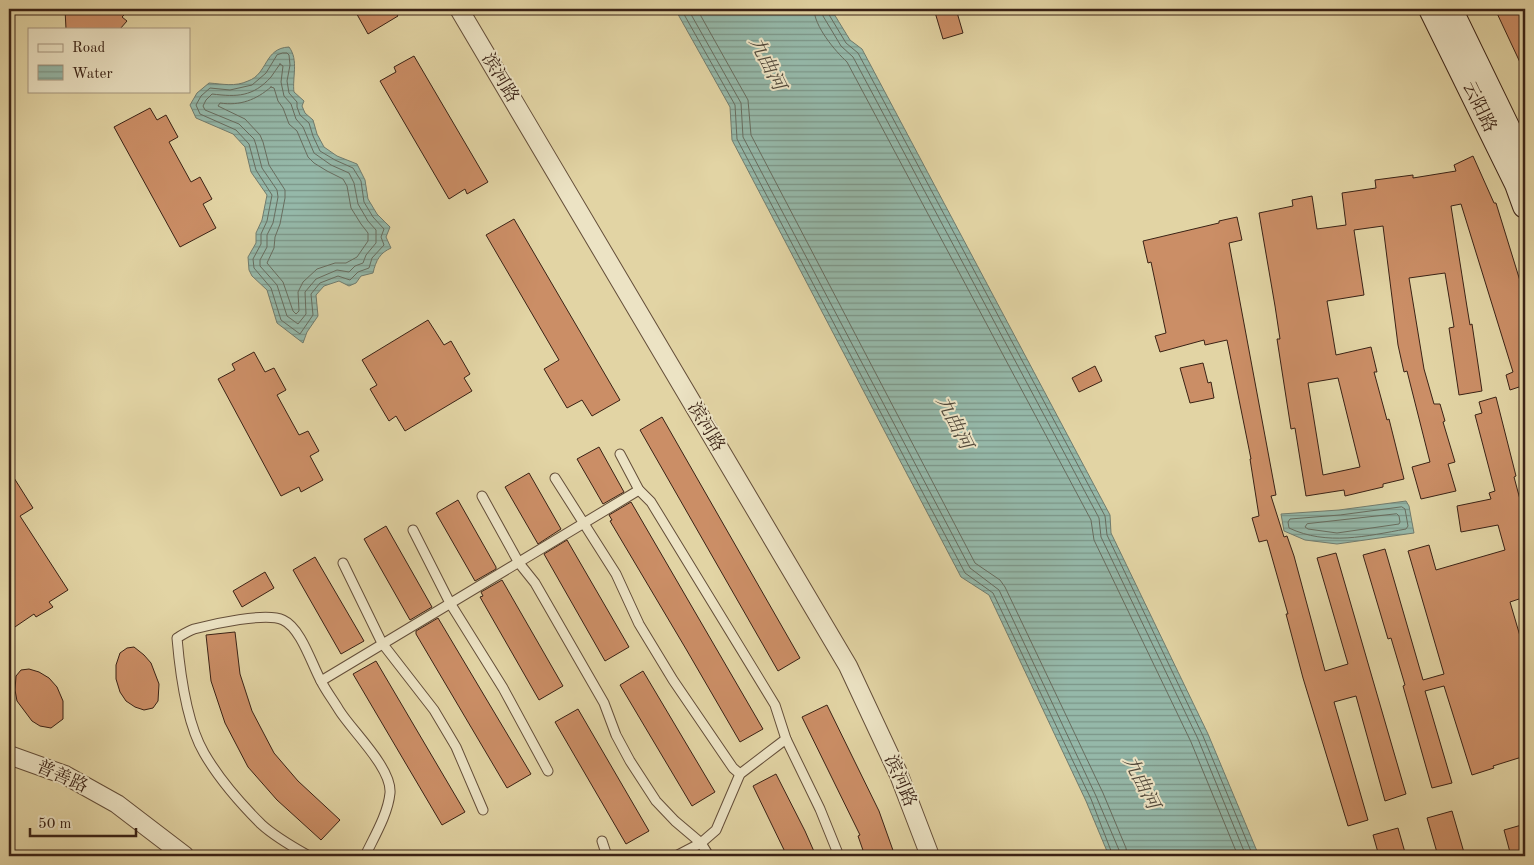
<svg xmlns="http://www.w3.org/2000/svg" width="1534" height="865" font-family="'Old Standard TT','Noto Serif SC',serif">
<defs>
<pattern id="water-rules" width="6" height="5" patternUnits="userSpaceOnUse" patternTransform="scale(1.25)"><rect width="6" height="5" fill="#95b8a9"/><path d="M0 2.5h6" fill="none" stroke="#7b9588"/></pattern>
</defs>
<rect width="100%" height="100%" fill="#e2d4a4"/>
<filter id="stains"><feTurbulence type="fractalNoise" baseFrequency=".004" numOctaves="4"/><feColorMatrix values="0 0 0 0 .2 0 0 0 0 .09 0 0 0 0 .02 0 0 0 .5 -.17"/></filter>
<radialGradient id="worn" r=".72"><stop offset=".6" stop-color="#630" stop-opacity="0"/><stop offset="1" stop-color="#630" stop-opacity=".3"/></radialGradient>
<g fill="url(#water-rules)" stroke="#717c6e">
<polygon points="675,9 831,9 850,40 862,49 1110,515 1111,533 1208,734 1259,856 1109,856 1086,801 989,595 961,577 732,140 730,107"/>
<path d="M289,47C299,60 292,78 294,92L304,101L302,106L305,113L313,120L317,134L324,147L337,156L357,164L365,180L368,199L377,214L390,227L386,237L391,248C380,253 376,260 373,273L361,276L356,283L349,286L339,281L324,286L316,295L318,316L307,332L303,343L277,323L267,290L252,276L249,270L248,257L256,243V233L262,220L267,195L251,172L245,147L233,134L196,118L190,105L197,93L209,83C223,84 235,87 248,81C268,74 264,48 289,47Z"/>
<polygon points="1406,501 1409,506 1414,533 1337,544 1305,540 1284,531 1281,514 1339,510"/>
</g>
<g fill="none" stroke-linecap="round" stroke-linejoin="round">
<g stroke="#686d5f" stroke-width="1">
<polyline points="681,9 735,105 737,139 965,573 993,593 1091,799 1113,856"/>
<polyline points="688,9 741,103 743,137 970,568 999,590 1096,796 1119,850 1120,856"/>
<polyline points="697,9 748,100 751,135 975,563 1000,580 1005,587 1103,793 1126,848 1127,856"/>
<path d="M814,9C814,26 835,51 847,62L1091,520L1094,540L1191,742L1238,856"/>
<polyline points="821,9 823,16 841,46 853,57 1099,518 1101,537 1198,739 1246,856"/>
<polyline points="827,9 828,13 846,43 858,53 1105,516 1107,535 1203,736 1253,856"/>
<polygon points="283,53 287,53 289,55 290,65 287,81 289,93 297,102 297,107 300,115 309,123 313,136 320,151 335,160 353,168 361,181 364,202 373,217 384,229 381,237 384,245 372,258 369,268 358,272 350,280 338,276 320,283 311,294 313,315 300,334 281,320 271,288 254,268 253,259 261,244 261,234 267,221 272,195 256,170 249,144 236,130 200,114 196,105 201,96 210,88 230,90 252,85 266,73 277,55"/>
<path d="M280,64L283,66L281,82L284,96L291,104L296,119L303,127L314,153L331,165L349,173L354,183L358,204L368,221L376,230V243L366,255L363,263L355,266L349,272L337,270L316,279L305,292L306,314L298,324L287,316L277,285L260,266V260L267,247V235L273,223L278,197L277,190L262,168L256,145L254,139L239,124L205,110L203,106L206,100L212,94C237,97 253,97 271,77C274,73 277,68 280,64Z"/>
<path d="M271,87L274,88L278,101L283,108L289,124L297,131L308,157L314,163L327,171L343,179L347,186L351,208L361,224L368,233V241L357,257L346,263H335L317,269L303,282L298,292L299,311L296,314L293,311L283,282L267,263L274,248L275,237L280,224L285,198V190L269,165L263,142L260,135L245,119L218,106L220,103C240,106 256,100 271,87Z"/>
<path d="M1402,507L1405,509L1408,526L1406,529C1367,536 1327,546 1289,528L1288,522L1290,519L1340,515Z"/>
<polygon points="1397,514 1399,516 1400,522 1399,524 1337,533 1308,529 1305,527 1307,524"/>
</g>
</g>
<g fill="#cb8e66" stroke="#3a2215" fill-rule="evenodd">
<polygon points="65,9 130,9 122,17 127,21 120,29 66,29"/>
<polygon points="354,9 393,9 398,16 368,34"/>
<polygon points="934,9 956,9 963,33 943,39"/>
<polygon points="1495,9 1525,9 1525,73"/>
<polygon points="414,56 488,182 467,194 465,189 449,199 380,81 396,72 394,67"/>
<polygon points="150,108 157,120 166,115 178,137 169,142 191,182 200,177 212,199 203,204 216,228 180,247 114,127"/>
<path d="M1473,156L1494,203H1496L1525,297V385L1510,390L1506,375L1513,372L1461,204L1451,206L1467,307L1470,325L1472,324L1482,391L1459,395L1449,328L1454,327L1445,273L1409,278L1424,369L1434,404H1440L1445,421L1443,422L1455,462L1448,464L1456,491L1421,499L1412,467L1430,462L1407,371L1404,372L1398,345L1383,226L1354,230L1364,295L1327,301L1336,355L1371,347L1377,372H1374L1387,420L1389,419L1404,479L1383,484V487L1345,496L1344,490L1306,496L1295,428L1291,429L1277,339H1280L1275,306L1259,213L1293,206L1292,200L1312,196L1317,229L1346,225L1342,193L1376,188L1375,180L1413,175V178L1456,171L1454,165ZM1338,378L1360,467L1323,475L1308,383Z"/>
<polygon points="1237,217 1242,240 1229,243 1276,495 1271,496 1284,537 1287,536 1294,556 1325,671 1348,664 1317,558 1336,553 1406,794 1385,801 1356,696 1334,702 1368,820 1348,826 1303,678 1286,614 1288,614 1267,540 1259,542 1252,518 1259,516 1250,459 1251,459 1227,340 1205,345 1204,340 1160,352 1155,336 1166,333 1151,262 1148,263 1143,241 1219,223 1219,221"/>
<polygon points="514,219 620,400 592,416 582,400 567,408 544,369 559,360 486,235"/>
<polygon points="428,320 444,345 451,341 470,374 464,378 472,391 405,431 396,416 389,421 370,389 377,385 362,360"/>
<polygon points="254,352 265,372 274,368 286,390 277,395 299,435 308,431 319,451 310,456 323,480 301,492 299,487 281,496 218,379 235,370 232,364"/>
<polygon points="1203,363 1208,383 1211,382 1214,398 1190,403 1180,368"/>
<polygon points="1095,366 1102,381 1079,392 1072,378"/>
<polygon points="1496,397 1516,476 1514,477 1525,518 1525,597 1510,602 1525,653 1525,756 1493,766 1494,768 1472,775 1444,686 1425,691 1452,783 1432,788 1403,686 1405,685 1391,638 1388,639 1363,555 1385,549 1423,680 1444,674 1408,551 1429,545 1436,570 1505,550 1498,525 1461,532 1457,506 1491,499 1489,493 1495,491 1475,415 1482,413 1479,402"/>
<polygon points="662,417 800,658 778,671 640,430"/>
<polygon points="599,447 624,492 603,504 577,459"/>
<polygon points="9,470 33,508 20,516 68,590 49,602 53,607 36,617 34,614 9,631"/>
<polygon points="529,473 561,529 538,544 505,487"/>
<polygon points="458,500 496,567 496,569 475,581 436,513"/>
<polygon points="631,502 763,729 740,742 686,649 610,521 612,520 609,515"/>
<polygon points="386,526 432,607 410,620 364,539"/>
<polygon points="567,540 629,647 605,661 544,554"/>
<polygon points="315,557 364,641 341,654 293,570"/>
<polygon points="265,572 274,588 242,607 233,591"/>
<polygon points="502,580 563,686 539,700 480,597 483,596 481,592"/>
<polygon points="438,618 531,774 507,788 416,634 416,631"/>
<polygon points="235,632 240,674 252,711 274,753 298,781 340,820 321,840 277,800 248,767 225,723 211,681 206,635"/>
<polygon points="134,647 144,655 151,663 159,684 158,701 153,708 144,710 135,707 126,701 120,692 116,679 116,665 120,653 127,648"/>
<polygon points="376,661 465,812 442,825 353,674"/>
<polygon points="29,669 39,672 49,678 57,687 63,701 63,719 51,728 40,726 32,721 17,701 15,690 16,676 21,670"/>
<polygon points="643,671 715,792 692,806 620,685"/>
<polygon points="827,705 879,811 895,856 865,856 858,836 860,835 802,717"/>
<polygon points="578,709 649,831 626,844 555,722"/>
<polygon points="776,774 805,831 816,856 787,856 753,786"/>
<polygon points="1452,811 1465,856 1438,856 1427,818"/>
<polygon points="1525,824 1525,856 1511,856 1504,830"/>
<polygon points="1398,828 1406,856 1379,856 1373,835"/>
</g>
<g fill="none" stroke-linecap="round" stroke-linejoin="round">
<defs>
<g id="lane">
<polyline points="620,454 639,490 651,502 775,705 786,739 820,809 839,856"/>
<polyline points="555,478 616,574 639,624 673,680 733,768 740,774"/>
<polyline points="482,496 519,563 535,583 604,703 616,735 630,761 656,801 675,821 701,843 709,856"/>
<polyline points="413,530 450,603 503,688 548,771"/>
<polyline points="343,563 382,643 434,710 456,747 483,810"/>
<polyline points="321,681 639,490"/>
<polyline points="602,841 607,856"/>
<path d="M309,856C293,847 275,837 261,824C240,803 219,779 204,753C186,722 180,673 177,638C182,635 188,631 194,629C213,624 266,612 283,620C301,628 312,665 321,681C326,691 333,700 339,710C352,731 392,768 390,793C388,814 374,837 365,856"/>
<polyline points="676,856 701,843 716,830 740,774 786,739"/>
</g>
<g id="street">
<polyline points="459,9 848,666 899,775 930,856"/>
<polyline points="9,755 65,775 117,804 185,856"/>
</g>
<g id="secondary">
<polyline points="1431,9 1517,184 1525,206"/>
<polyline points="1450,9 1519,151"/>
</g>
</defs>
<use href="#lane" stroke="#644e39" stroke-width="11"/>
<use href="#street" stroke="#644e39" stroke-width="20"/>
<use href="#secondary" stroke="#3a2215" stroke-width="26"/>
<use href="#lane" stroke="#ece3c4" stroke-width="9"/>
<use href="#street" stroke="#ece3c4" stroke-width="18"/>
<use href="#secondary" stroke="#ece3c4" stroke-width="24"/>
</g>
<g text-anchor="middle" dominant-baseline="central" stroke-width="4" stroke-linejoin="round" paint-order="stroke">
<g font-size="18" fill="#3a2215" stroke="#ece3c4">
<text transform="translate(500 78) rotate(59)">滨河路</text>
<text transform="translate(1479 107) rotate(64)">云阳路</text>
<text transform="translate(706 427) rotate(59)">滨河路</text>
<text transform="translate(62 777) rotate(24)">普善路</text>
<text transform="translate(900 781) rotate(67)">滨河路</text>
</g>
<g font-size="19" font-style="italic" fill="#51483a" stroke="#ece3c4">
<text transform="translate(766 64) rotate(63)">九曲河</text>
<text transform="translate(953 423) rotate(63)">九曲河</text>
<text transform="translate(1140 783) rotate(63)">九曲河</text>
</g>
</g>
<rect width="1534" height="865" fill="none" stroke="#e2d4a4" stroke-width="30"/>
<rect x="10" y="10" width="1514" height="845" fill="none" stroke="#3a2215" stroke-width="2.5"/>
<rect x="15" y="15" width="1504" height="835" fill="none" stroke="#3a2215"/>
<rect x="28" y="28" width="162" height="65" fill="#ece3c4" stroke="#a5967e"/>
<rect x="38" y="44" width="25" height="8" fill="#ece3c4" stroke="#a5967e"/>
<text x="72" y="52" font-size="15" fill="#3a2215">Road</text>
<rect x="38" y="65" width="25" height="15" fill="url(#water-rules)" stroke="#a5967e"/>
<text x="72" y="78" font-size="15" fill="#3a2215">Water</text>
<path d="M30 828v8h106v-8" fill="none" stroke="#3a2215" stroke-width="2.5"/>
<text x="38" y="828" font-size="15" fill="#3a2215" stroke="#ece3c4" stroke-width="4" paint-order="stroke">50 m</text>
<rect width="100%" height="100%" filter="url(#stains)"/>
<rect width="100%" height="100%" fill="url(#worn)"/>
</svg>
